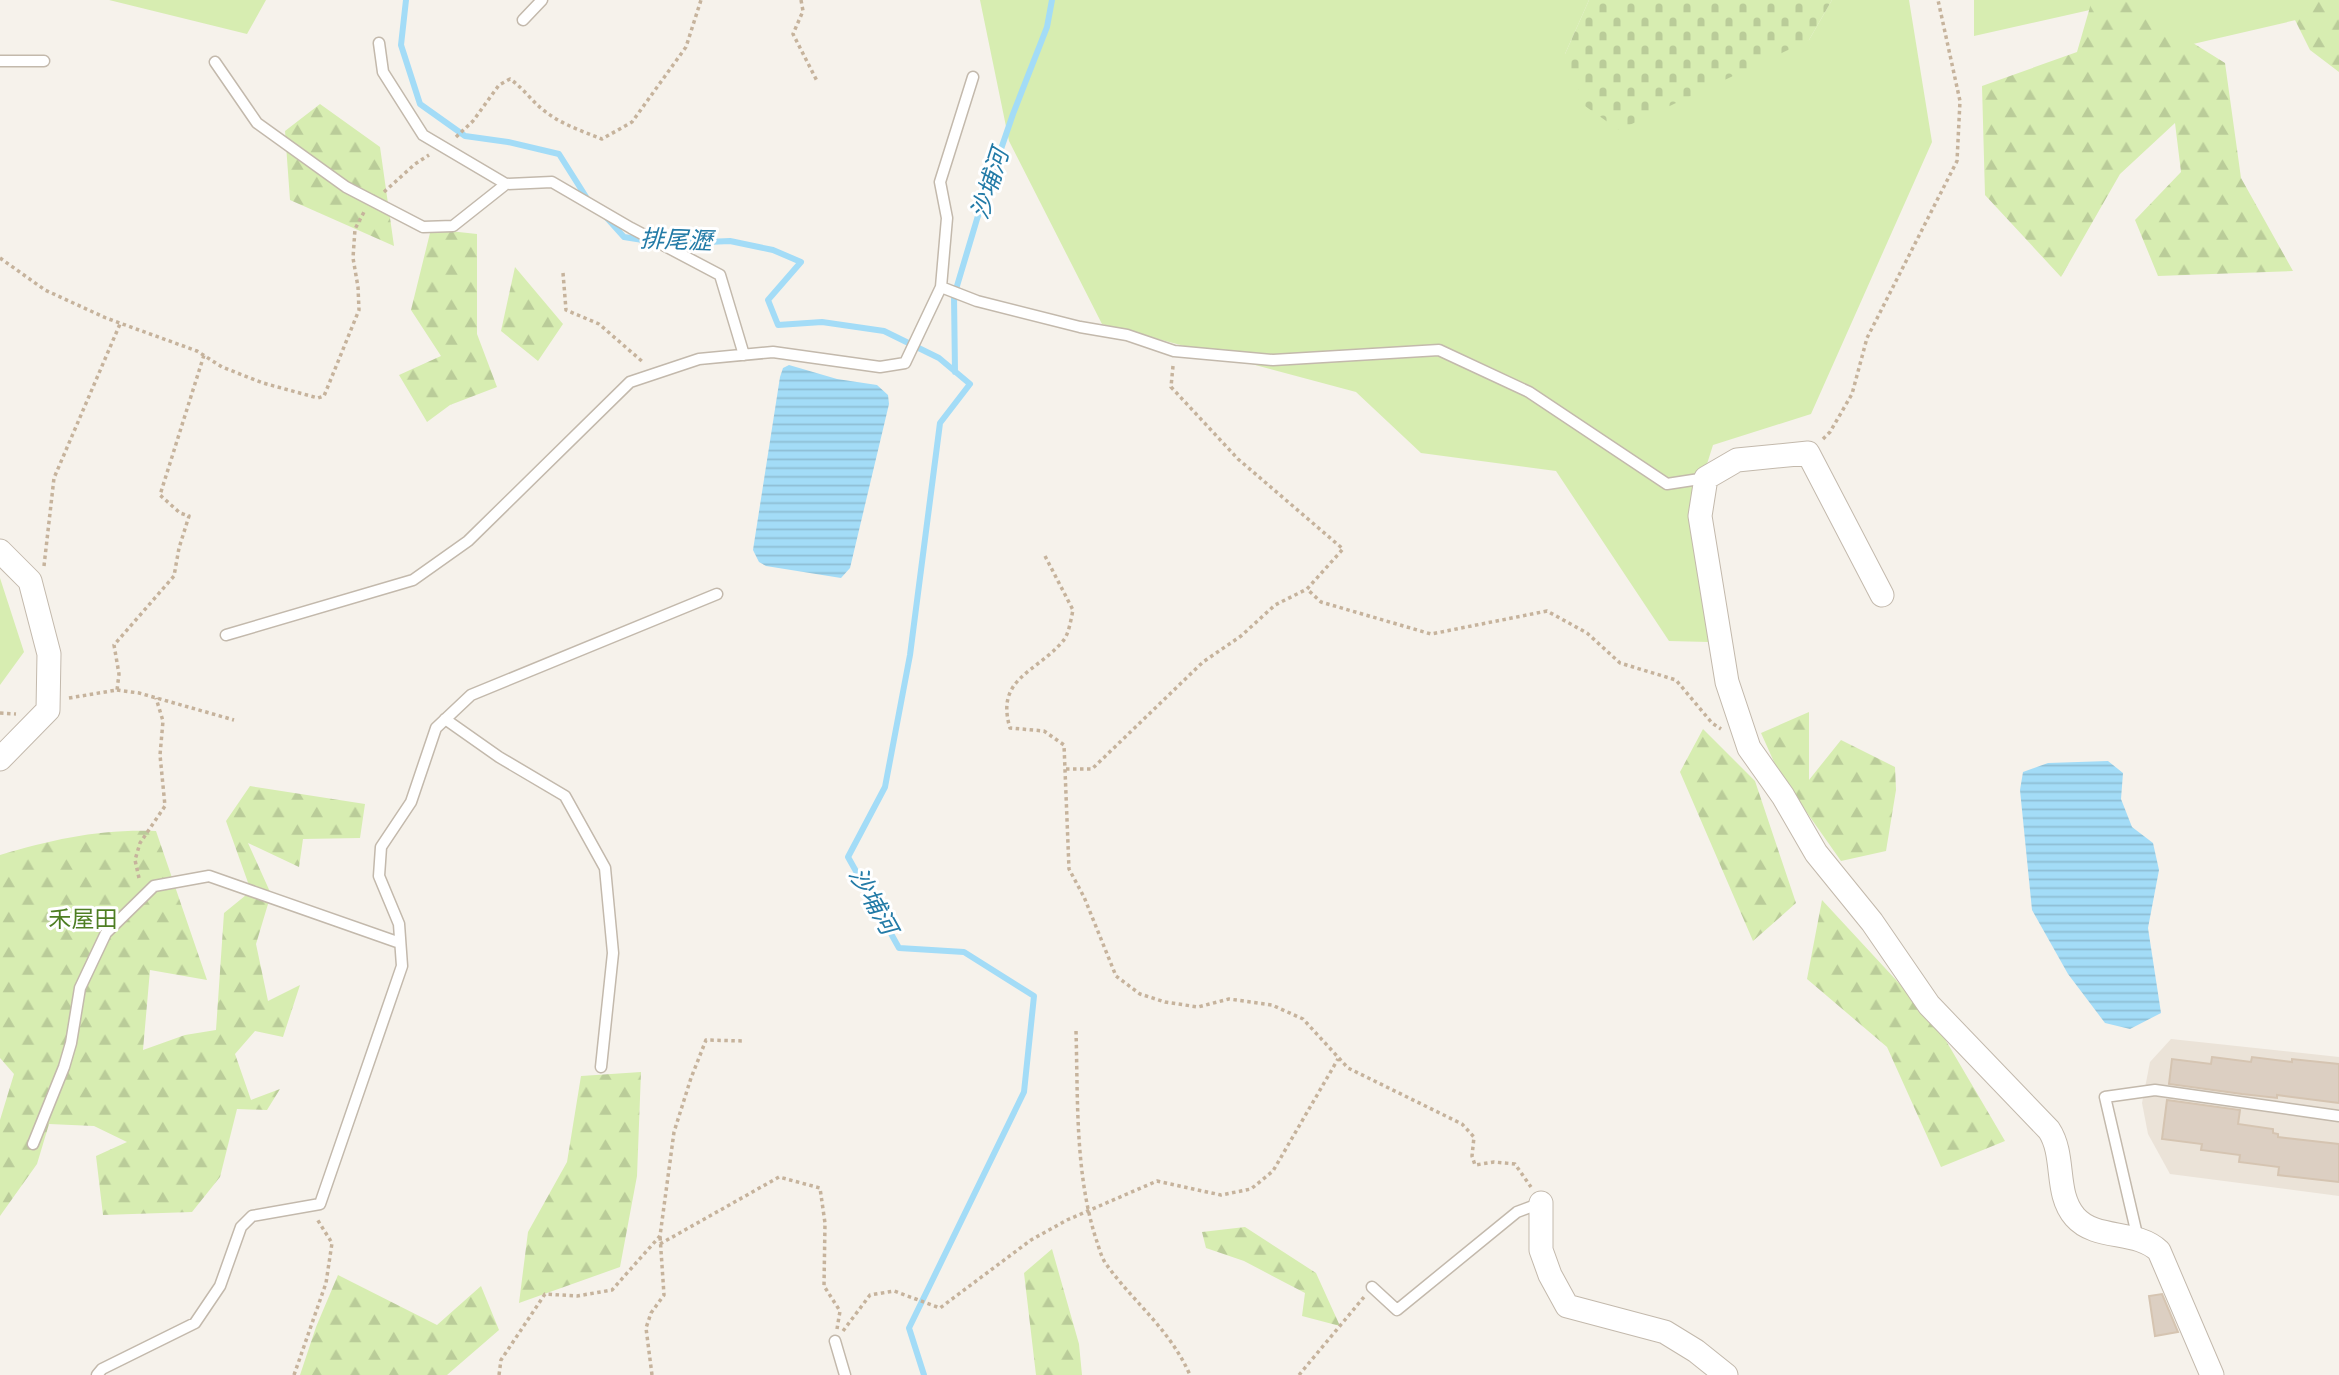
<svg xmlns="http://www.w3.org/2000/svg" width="2339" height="1375" viewBox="0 0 2339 1375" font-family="'Exo 2','Noto Sans TC',sans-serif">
	<defs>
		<pattern id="forest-firs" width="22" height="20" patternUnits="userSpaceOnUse" patternTransform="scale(1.75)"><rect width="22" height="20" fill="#d7edb1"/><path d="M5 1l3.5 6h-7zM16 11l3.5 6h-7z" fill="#bacc99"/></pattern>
		<pattern id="cemetery-stones" width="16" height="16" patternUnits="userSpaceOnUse" patternTransform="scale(1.75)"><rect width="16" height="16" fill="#d7edb1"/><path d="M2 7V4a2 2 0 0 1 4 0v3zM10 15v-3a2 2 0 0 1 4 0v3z" fill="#bacc99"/></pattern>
		<pattern id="water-rules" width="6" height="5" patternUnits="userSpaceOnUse" patternTransform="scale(1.75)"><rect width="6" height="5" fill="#a3dcf7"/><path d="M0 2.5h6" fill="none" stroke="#8ebed4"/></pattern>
	</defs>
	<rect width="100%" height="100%" fill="#f6f2eb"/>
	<path fill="#ebe3d8" d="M2171,1039L2339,1057V1196L2170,1174L2148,1134L2142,1103L2150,1062Z"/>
	<path fill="#d7edb1" d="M109,0H266L247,34Z
		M980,0H1589L1565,54L1809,40L1832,0H1909L1932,142L1811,414L1713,445L1689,521L1709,642L1669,641L1556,471L1421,453L1356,392L1102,324L1009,141Z
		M1974,0H2339V10L2193,44L2112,5L1974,36Z
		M0,578L24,652L0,685Z"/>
	<path fill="url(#forest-firs)" d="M2092,0H2124L2225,63L2241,178L2293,271L2158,276L2135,220L2181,172L2175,123L2120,174L2061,277L1985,195L1982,86L2077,52Z
		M2285,0H2339V72L2310,50Z
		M320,104L380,147L394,246L290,200L285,131Z
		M431,229L477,234V334L497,387L450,405L427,422L399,375L441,356L411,310Z
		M515,267L563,324L538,361L501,331Z
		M1809,712V780L1841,740L1895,767L1896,790L1886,851L1841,861L1779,773L1761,733Z
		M1703,729L1755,781L1796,903L1753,941L1680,772Z
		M250,786L365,804L360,838L303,839L299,867L248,843L271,894L256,944L268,1001L300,985L283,1037L255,1031L235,1054L251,1100L280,1089L267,1110L237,1109L220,1177L192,1212L103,1215L96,1156L127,1142L94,1126L49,1124L37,1164L0,1216V1120L14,1074L0,1058V855C54,839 99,829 156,831L207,980L150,970L143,1050L185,1035L216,1030L224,913L251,891L226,821Z
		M1822,900L1935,1022L2005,1141L1941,1167L1887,1047L1807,979Z
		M641,1072L637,1176L620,1267L519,1303L528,1232L567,1162L581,1076Z
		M1245,1227L1316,1273L1340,1326L1302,1316L1305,1293L1244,1261L1206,1248L1202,1232Z
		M1052,1249L1079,1344L1082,1375H1036L1024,1273Z
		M338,1275L437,1325L481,1286L499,1330L447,1375H300L316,1327Z"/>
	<path fill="url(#cemetery-stones)" d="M1589,0H1832L1809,40L1619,130L1585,106L1565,54Z"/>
	<path fill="url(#water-rules)" d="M789,365L837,379L877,385L888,395L889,404L850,568L841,578L766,566L759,562L753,550L780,377L783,368Z
		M2108,761L2123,773L2121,799L2132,827L2153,843L2159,870L2148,928L2161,1013L2130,1029L2105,1023L2068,974L2032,910L2020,790L2023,772L2048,763Z"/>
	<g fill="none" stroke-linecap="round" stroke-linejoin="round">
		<path stroke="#a3dcf7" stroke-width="6" d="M406,0L401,45L420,104L465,136L508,142L559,154L588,200
			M606,217L624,237L649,241
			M663,244L730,241L773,250L801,262L768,300L778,325L822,322L884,331L939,358L970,384L940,423L910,655L885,787L848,857L899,948L964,952L1034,996L1024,1092L909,1328L924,1375
			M955,372L954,296L977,219L1013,114L1047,27L1052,0"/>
	</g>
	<path fill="#dccfc2" stroke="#d5c4b1" stroke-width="2" d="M2212,1057L2251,1062L2252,1057L2292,1062V1059L2339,1064V1103L2277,1095V1098L2242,1094L2169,1084L2172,1059L2211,1064Z
		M2167,1100L2240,1110L2238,1124L2273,1129V1133L2278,1134V1137L2339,1144V1182L2278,1175L2279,1167L2239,1162L2240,1155L2201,1150L2202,1144L2162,1139Z
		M2162,1294L2178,1332L2155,1336L2149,1296Z"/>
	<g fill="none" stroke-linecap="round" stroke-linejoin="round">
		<defs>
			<path id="service" d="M523,20L542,0
				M379,43L383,72L423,135L506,184
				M0,61H44
				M215,62L257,123L346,187L423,227L453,226L506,184L552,182L631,228L720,275L744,355
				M941,287L977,301L1080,327L1127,335L1174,351L1273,360L1439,350L1529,392L1667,484L1706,478
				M226,635L413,580L468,541L630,382L699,359L773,352L880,367L905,363L941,287L947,218L940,182L973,77
				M445,719L499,757L565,796L605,868L613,953L601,1067
				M33,1144L64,1067L71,1043L80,988L106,933L154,886L209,876L400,943
				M2138,1239L2105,1097L2155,1090L2339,1116
				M1372,1287L1397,1310L1517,1212L1541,1203
				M835,1341L845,1375
				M97,1375L102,1369L195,1323L220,1286L241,1227L252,1216L320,1204L402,966L399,924L379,876L381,847L411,802L436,728L471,695L717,594"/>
			<path id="minor" d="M0,551L30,581L49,654L48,710L0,759
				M1882,595L1808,453L1737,460L1706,478L1700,516L1727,682L1749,748L1783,796L1816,853L1872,922L1929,1005L2049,1130C2066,1156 2054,1193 2075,1217C2096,1241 2136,1229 2159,1251L2212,1375
				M1541,1203V1250L1550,1275L1567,1306L1665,1332L1696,1351L1726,1375"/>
		</defs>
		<use href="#service" stroke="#c3b9ac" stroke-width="13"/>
		<use href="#minor" stroke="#c3b9ac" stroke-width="25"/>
		<path stroke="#c6b39c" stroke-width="3.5" stroke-dasharray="3.5 3.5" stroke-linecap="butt" d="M801,0L803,11L793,34L817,81
			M456,137L473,121L499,85L510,79C523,88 531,100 542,109C560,124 582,131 602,139L632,122L686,47L701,0
			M384,192L415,164L429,155
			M0,258L45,290L106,318L197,351L222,367L263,383L318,398L324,396L359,310L358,287L353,258L355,229L364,212
			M563,273L566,310L599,324L644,363
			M1173,366L1171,387L1238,459L1343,549L1307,589L1321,602L1431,634L1547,611L1587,633L1620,663L1676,680L1712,723L1721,729
			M1823,439L1830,432L1852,394L1867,338L1957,161L1960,101L1938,0
			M1045,556L1073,610C1071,619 1069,634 1063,641C1036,673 995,678 1010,728L1044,731L1064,745L1069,869L1084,897L1116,976L1140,994L1165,1002L1198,1007L1229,999L1272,1005L1303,1019L1348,1068L1462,1124L1474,1137L1472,1156L1475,1165L1494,1162L1515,1164L1531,1187
			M44,566L54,478L120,324
			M117,690L139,693L234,720
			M69,698L117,690L119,674L114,645L174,576L179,548L189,516L180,513L160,495L204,355
			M0,713L16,714
			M1066,769H1092L1203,662L1241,636L1275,605L1307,589
			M139,878L135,860L140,843L165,806L160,755L163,721L156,698
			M1076,1031C1078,1100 1075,1173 1096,1239C1099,1247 1101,1257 1106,1264C1134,1303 1169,1328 1190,1375
			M660,1244L779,1177L820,1188L825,1223L824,1286L840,1311L837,1329
			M843,1331L870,1295L894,1291L940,1308L1031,1240L1067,1220L1157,1181L1221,1195L1251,1189L1273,1171L1338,1059
			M294,1375L326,1283L332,1243L317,1219
			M499,1375L501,1360L545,1294L577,1296L612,1290L660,1236L674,1132L691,1078L706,1040L743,1041
			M652,1375L646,1328L651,1313L664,1295L660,1236
			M1299,1375L1364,1297"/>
		<use href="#service" stroke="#fff" stroke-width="10"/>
		<use href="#minor" stroke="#fff" stroke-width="23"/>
	</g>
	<g text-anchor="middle" stroke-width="6" stroke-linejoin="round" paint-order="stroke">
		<g font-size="23" fill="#4e7e23" stroke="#fff">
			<text x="83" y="927">禾屋田</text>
		</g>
		<g font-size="24" font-style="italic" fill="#237ba7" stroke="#fff">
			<text transform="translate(990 184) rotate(-72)" y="8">沙埔河</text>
			<text transform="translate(676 240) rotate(2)" y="8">排尾瀝</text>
			<text transform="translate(873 901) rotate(61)" y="8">沙埔河</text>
		</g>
	</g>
</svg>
